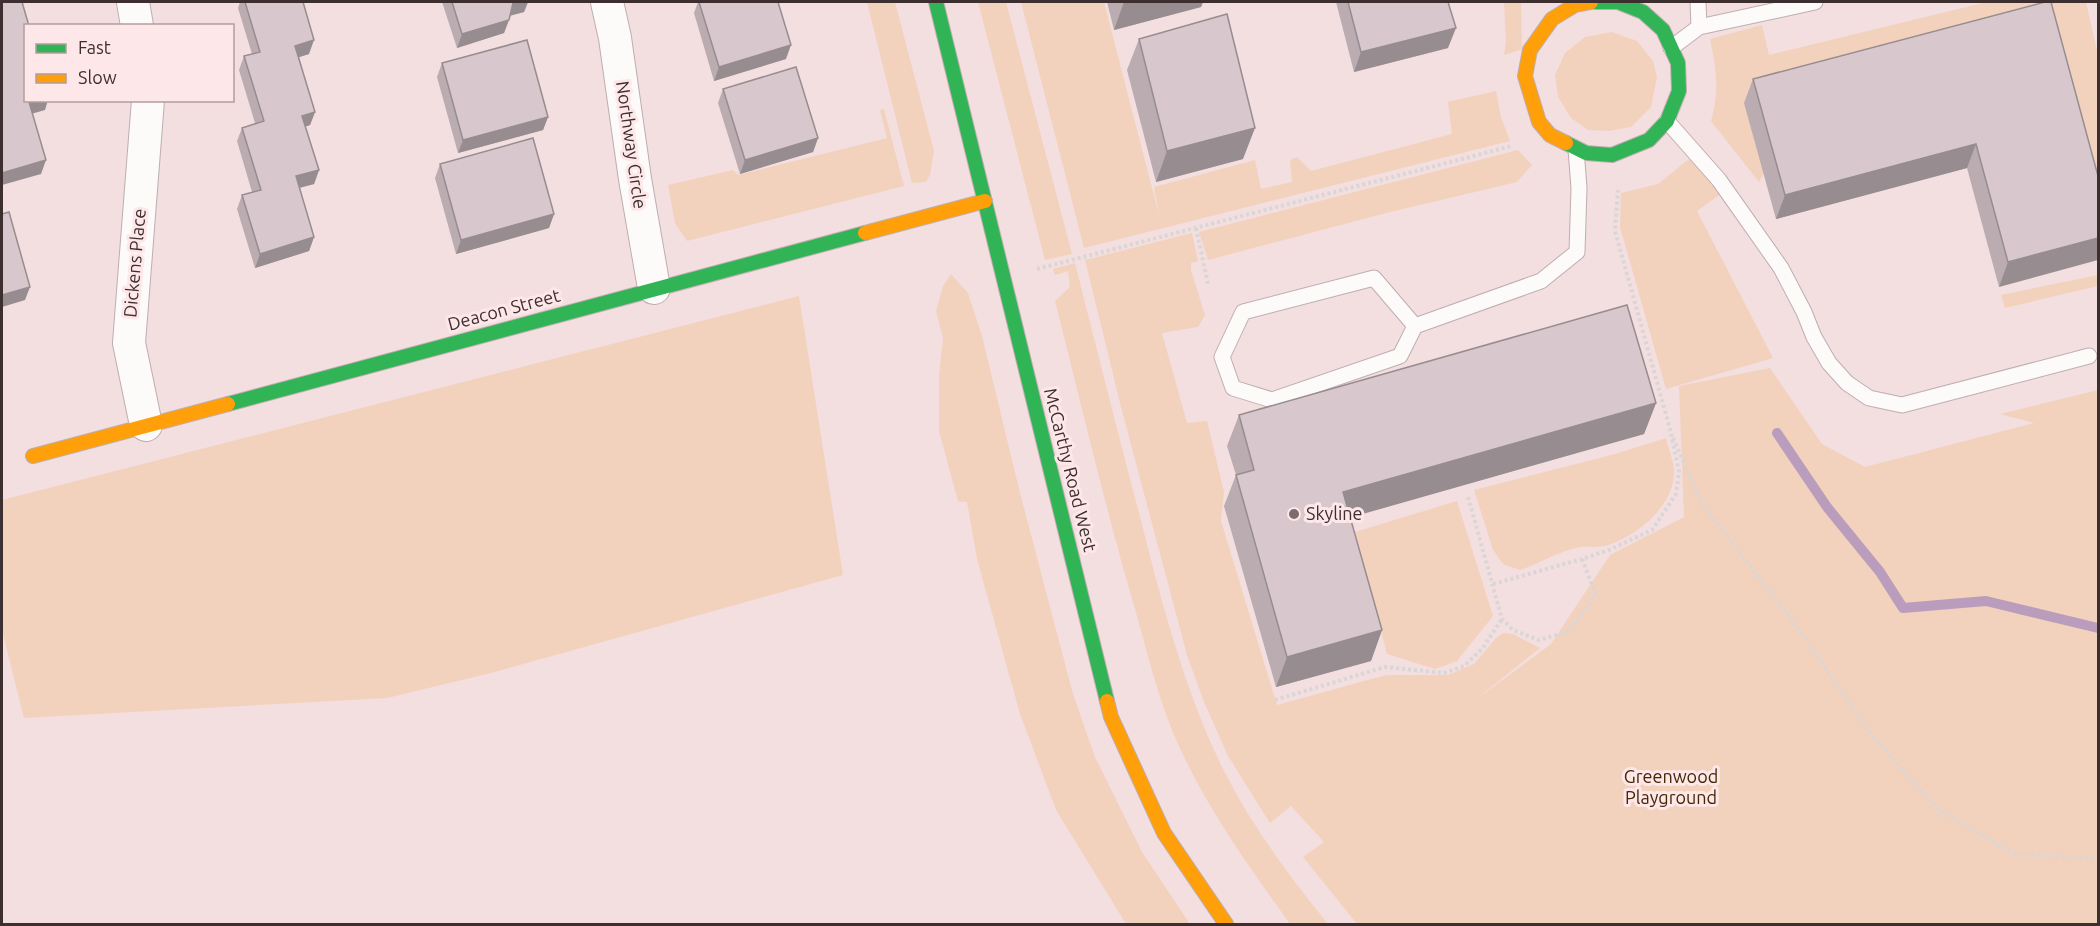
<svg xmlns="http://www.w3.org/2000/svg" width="2100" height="926" viewBox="0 0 2100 926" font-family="Ubuntu,sans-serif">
	<rect width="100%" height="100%" fill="#f3dee0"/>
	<path fill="#f3d2bd" d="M867,2H895L934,151L930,175L926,182L912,183Z
		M978,2H1006L1072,254L1045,260Z
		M1021,2H1104L1159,215L1154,187L1255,160L1261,189L1292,182L1290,160L1297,157L1311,171L1452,134L1448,102L1496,91L1501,117L1510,141L1084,248Z
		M1504,2H1521L1522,49L1504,55L1506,41Z
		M1987,2H2086L2098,55V206L2048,20L1766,170L1759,182L1711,121C1720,90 1716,70 1710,39L1762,25L1769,55Z
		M1612,32L1637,41L1653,61L1657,77L1651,107L1631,127L1609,131L1588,130L1571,118L1558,97L1555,75L1565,53L1585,37Z
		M884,109L904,186L687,241L675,223L668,185L733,170L738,175L887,138L880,110Z
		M1518,150L1532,165L1517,182L1386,213L1208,260L1199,232Z
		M1689,159L1717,184L1722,193L1697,211L1773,358L1666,389L1620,227L1621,193L1658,184Z
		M1192,233L1198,261L1191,263V270L1205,315L1198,327L1162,333L1187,423L1207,421L1224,492L1221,521L1277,705L1386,675H1448L1474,664L1497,637L1503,633L1513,634L1540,648L1474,701L1551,644L1610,555L1684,517L1679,386L1770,368L1822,444L1865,467L2034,423L2000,414L2098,390V924H1357L1303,857L1324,842L1291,806L1270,823L1228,756L1204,702L1187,655L1121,407L1085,260Z
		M1075,263C1096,346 1117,430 1139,513C1161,600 1184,690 1224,771C1252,826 1289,876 1328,924H1290C1247,864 1203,803 1174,735C1157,694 1147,651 1135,609C1105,507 1081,404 1055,301L1070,287L1068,271L1055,275L1053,269Z
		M951,274L968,293L982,336L1020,493L1073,694L1095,757L1142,852L1190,924H1126L1056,810L1020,714L977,559L967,502L958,501L939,431V376L943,338L936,311L943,286Z
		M2098,275V286L2005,308L2001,295Z
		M799,296L843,575L491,673L387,698L24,718L2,630V500Z
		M1666,438C1668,448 1673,459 1674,469C1676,504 1639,535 1608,545C1598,549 1586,545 1576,548C1557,552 1539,564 1520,570L1503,564L1493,550L1474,490L1615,454Z
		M1457,501L1493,616L1457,661L1435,669L1387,654L1355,532Z"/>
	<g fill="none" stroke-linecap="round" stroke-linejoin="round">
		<path stroke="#ba9dbc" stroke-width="10" d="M1777,433L1827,507L1880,572L1903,608L1986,601L2098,628"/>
		<defs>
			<path id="lane" d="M1698,2L1699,27
				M1671,48L1699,27L1815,2
				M1667,121L1719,180L1781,268L1804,312L1814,337L1829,363L1847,383L1869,398L1902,405L2089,356
				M1415,326L1400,356L1272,400L1233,388L1222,357L1243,312L1374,278L1415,326L1541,281L1577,252L1579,188L1576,149"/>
			<path id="street" d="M133,2L137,26
				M607,2L615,38L635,179L654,288
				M146,425L129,343L148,100"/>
			<path id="fast" d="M936,2L1107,701
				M1566,143L1586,153L1612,155L1649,140L1667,121L1679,91L1678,63L1663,30L1643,12L1618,2H1596
				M228,404L865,233"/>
			<path id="slow" d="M1566,143L1550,135L1539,122L1525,76L1530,50L1552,19L1575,5L1591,2
				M865,233L985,201
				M33,456L228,404
				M1107,701L1111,717L1164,833L1226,924"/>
		</defs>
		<use href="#lane" stroke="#bfaeb0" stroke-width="17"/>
		<use href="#street" stroke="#bfaeb0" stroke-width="34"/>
		<use href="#fast" stroke="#bfaeb0" stroke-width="16"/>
		<use href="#slow" stroke="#bfaeb0" stroke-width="16"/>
		<path stroke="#dbd6d6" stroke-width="4" stroke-dasharray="3 3" stroke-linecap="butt" d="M1196,228L1208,284
			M1037,269L1512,146
			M1673,438L1701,502L1791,619L1873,737L1938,810L2015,854L2098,859
			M1468,497L1502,619L1513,630L1539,640L1567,632L1596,595L1582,559L1609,550L1652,530L1676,494L1679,472L1670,429L1615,231L1618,190
			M1493,584L1582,559
			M1275,700L1385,667L1444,673L1464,666L1482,649L1502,619"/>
		<use href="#lane" stroke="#fdfafa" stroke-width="15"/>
		<use href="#street" stroke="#fdfafa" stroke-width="32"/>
		<use href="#fast" stroke="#30b455" stroke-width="14"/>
		<use href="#slow" stroke="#ff9f0a" stroke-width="14"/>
	</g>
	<path fill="#baacb0" d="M240,2H303L309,54L299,57L315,112L310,125L305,127L319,170L314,184L299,188L314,237L309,251L255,268L237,209L242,195L252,192L237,141L242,128L255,123L239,70L244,56L252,54L238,8Z
		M442,2H528L524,12L510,16L504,33L457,48Z
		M698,2H778L786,59L714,81L694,13Z
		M1107,2H1203L1201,7L1114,30Z
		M1336,2H1448V48L1354,72Z
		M1139,39L1243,159L1156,182L1127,70Z
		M442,63L548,117L543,130L458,153L437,77Z
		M1753,79L2098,176L1999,287L1967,168L1776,219L1744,103Z
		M723,89L818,138L813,152L740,174L718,103Z
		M440,164L554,214L549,228L456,254L435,178Z
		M1656,403L1644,434L1350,517L1382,630L1371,661L1276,687L1224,506L1236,475L1227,446L1239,415Z"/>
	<path fill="#978c90" d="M517,2H528L524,12L508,16L513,3Z
		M1124,2H1203L1201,7L1114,30Z
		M509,20L504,33L457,48L462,34Z
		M1456,28L1448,48L1354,72L1361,52Z
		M314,40L309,54L290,60L295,46Z
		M791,45L786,59L714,81L719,67Z
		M34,100H48L45,110L24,116L29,102Z
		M315,112L310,125L297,129L302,116Z
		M548,117L543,130L458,153L463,140Z
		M1255,128L1243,159L1156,182L1167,151Z
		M818,138L813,152L740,174L745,160Z
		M1976,144L1967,168L1776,219L1785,195Z
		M46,160L41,174L2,185V173Z
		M319,170L314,184L291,190L296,176Z
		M554,214L549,228L456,254L461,240Z
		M314,237L309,251L255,268L260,254Z
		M2098,238V260L1999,287L2008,262Z
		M30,287L25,300L2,307V295Z
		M1656,403L1644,434L1331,523L1343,492Z
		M1382,630L1371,661L1276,687L1287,657Z"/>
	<path fill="#d8c8cd" stroke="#978c90" stroke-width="1.5" d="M2,2H22L29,26H26V100H34L29,102L46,160L2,173Z
		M245,2H303L314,40L295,46L315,112L302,116L319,170L296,176L314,237L260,254L242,195L261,190L242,128L264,121L244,56L260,52Z
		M452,2H517L513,3L509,20L462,34Z
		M699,2H778L791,45L719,67Z
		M1348,2H1448L1456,28L1361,52Z
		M2045,2H2051L2098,176V238L2008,262L1976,144L1785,195L1753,79Z
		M1227,14L1255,128L1167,151L1139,39Z
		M527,40L548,117L463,140L442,63Z
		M796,67L818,138L745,160L723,89Z
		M533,138L554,214L461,240L440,164Z
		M9,212L30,287L2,295V214Z
		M1627,305L1656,403L1343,492L1382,630L1287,657L1236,475L1254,470L1239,415Z"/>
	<circle fill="#7d6c6e" stroke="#fee7e9" stroke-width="2" cx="1294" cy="514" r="6"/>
	<g text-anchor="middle" stroke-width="6" stroke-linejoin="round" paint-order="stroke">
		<g font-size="18" fill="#3d2f30" stroke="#fee7e9">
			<text transform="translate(631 145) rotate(82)" y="6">Northway Circle</text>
			<text transform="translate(135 263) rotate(-85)" y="6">Dickens Place</text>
			<text transform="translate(504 310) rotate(-15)" y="6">Deacon Street</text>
			<text transform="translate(1070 470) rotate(76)" y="6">McCarthy Road West</text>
		</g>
		<g font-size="18" fill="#3d2f30" stroke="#fee7e9" text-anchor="start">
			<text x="1306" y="520">Skyline</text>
		</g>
		<g font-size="18" fill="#432705" stroke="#fee7e9">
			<text x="1671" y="783">Greenwood<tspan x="1671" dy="21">Playground</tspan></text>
		</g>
	</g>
	<rect width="2100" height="926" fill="none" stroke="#3d2f30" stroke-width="6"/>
	<rect x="24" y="24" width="210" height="78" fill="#fee7e9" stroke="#b19d9f" stroke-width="1.5"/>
	<rect x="36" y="44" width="30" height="9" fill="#30b455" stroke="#b19d9f" stroke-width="1.5"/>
	<text x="78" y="54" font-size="18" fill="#3d2f30">Fast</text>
	<rect x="36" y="74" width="30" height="9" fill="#ff9f0a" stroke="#b19d9f" stroke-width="1.5"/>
	<text x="78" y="84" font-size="18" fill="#3d2f30">Slow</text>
</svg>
